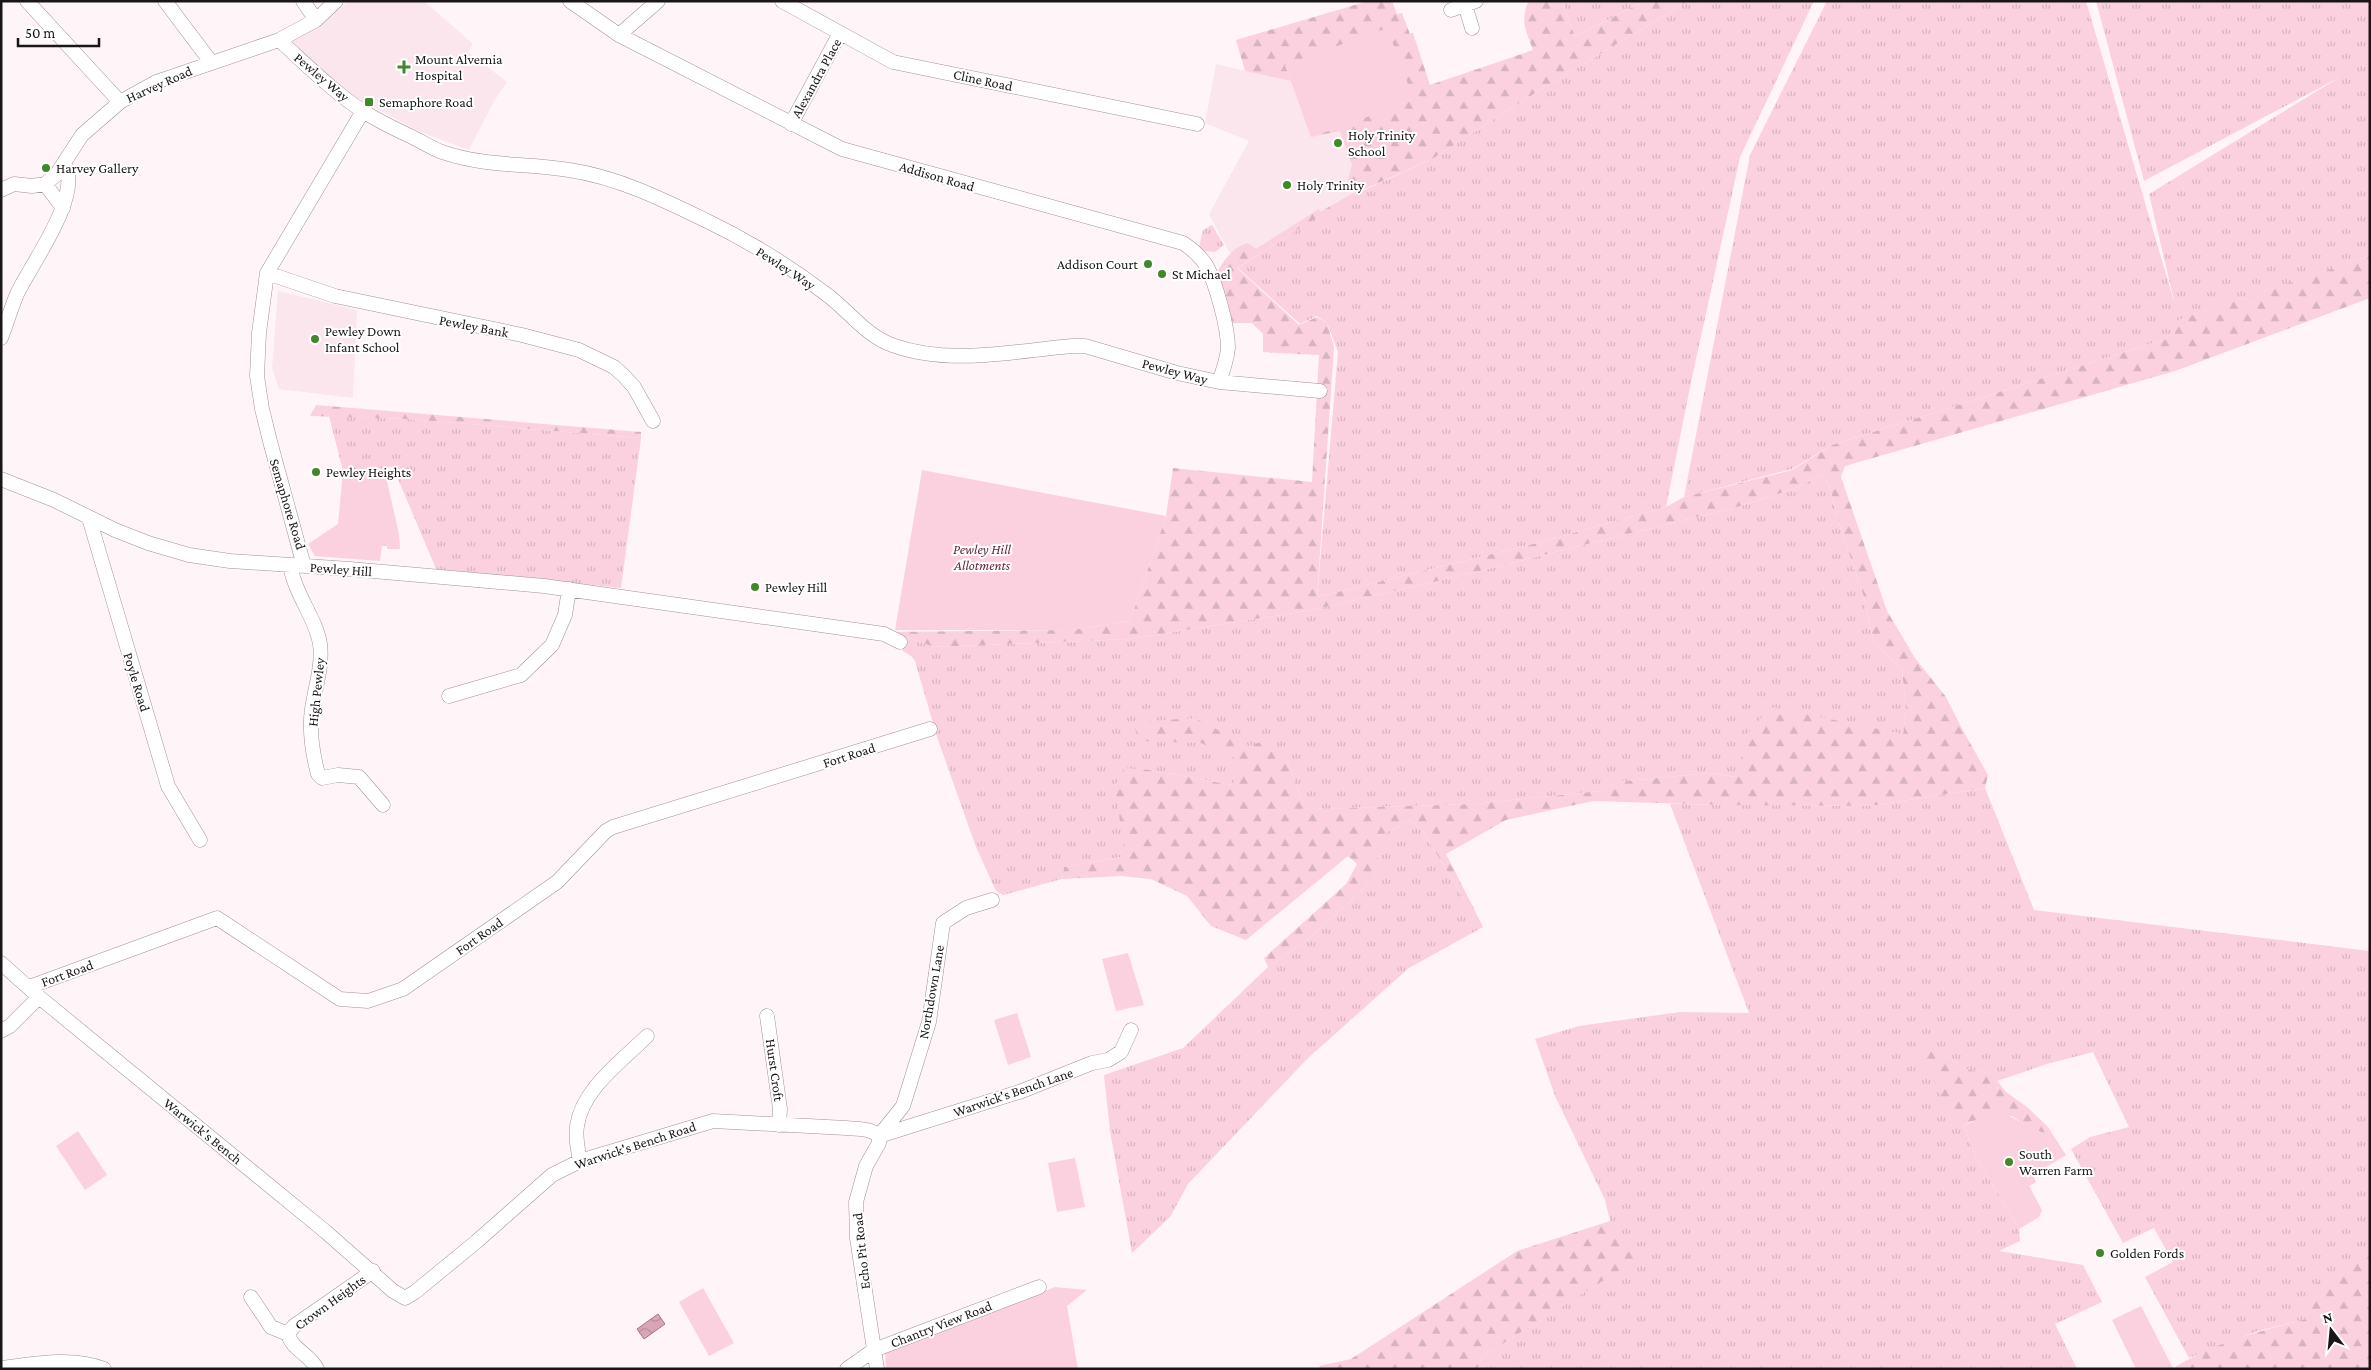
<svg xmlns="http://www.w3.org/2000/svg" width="2371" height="1370" viewBox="0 0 2371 1370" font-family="'Crimson Pro',serif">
	<defs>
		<pattern id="grass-tufts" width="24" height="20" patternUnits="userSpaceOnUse" patternTransform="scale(1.25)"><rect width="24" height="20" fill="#fbd1df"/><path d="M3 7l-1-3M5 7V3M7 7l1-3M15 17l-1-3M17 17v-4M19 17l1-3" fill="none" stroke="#d7b3bf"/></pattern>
		<pattern id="forest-firs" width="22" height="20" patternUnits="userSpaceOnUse" patternTransform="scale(1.25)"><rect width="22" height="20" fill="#fbd1df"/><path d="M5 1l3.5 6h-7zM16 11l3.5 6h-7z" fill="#d7b3bf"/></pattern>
		<pattern id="water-waves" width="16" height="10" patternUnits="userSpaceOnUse" patternTransform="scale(1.25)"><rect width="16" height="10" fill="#dba3b6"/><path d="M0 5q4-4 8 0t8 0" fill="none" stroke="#bb8c9c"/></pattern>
	</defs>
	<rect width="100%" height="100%" fill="#fff5f8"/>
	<path fill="#fae6ec" d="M348,1H424L473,44L468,52L507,82L494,101L469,150L418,131L345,91L289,39L324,21Z
		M1390,20L1364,189L1238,268L1209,214L1249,141L1205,123L1216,64L1290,81Z
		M278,291L357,310L353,398L279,389L272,368Z"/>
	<path fill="url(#grass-tufts)" d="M1562,1H1644L1575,37Z
		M1688,1H1814L1740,157L1690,387L1666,507L1545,541L1317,597L1338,352L1327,323L1317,316L1300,324L1238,268L1347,198L1432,159L1532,95Z
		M1827,1H2086L2175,305L2149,194L2340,77L2144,181L2096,1H2370V256L2179,320L2166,339L1832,445L1792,469L1684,497L1750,155Z
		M1212,225L1224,245L1215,252L1205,251L1199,247L1203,230Z
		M329,416L407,419L641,438L621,588L436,569L393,467L343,471Z
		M1822,475L1829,485L1841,530L1863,594L1874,643L1902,669L1906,711L1903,734L1853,725L1741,764L1737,777L1709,773L1617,782L1600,791L1473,804L1312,809L1302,800L1287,760L1247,767L1232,785L1150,770L1123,843L1121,857L1064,867L1062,879L1003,895L996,891L976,847L937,737L915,661L911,656L903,651L892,632L934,647L1130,639L1312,610L1455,577L1737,507L1791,490Z
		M1985,788L2034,910L2370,951V1246L2306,1319L2258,1331L2189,1358L2145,1277L2173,1262L2154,1228L2123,1243L2071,1149L2090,1137L2129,1127L2093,1052L2047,1064L1997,1081L1992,1074L1965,1069L1947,1056L1919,1050L1952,1115L1964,1126L1976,1157L2019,1229L2020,1241L1999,1251L2083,1265L2102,1302L2055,1324L2077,1369H1477L1483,1356L1635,1260L1610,1221L1605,1200L1555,1096L1535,1039L1579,1026L1680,1012L1749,1013L1670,804L1870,806Z
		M1410,820L1424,833L1464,899H1469L1483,927L1409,968L1308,1058L1188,1184L1170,1217L1132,1253L1110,1131L1104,1075L1183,1048L1268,967L1311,937L1378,875V837Z"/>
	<path fill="url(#forest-firs)" d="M1368,1H1392L1397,14L1402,13L1410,34L1413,33L1430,85L1533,50C1527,33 1519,19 1529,1H1562L1575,37L1644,1H1688L1532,95L1432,159L1356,193L1237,268L1299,325L1317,317L1327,323L1334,347L1317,597L1545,541L1666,507L1684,497L1792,470L1832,445L2166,339L2178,320L2370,256V298L2175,371L1845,466L1841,477L1887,611L1915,658L1946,697L1960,725L1988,775L1985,788L1870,806L1724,805L1593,801L1506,820L1446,854L1469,899H1464L1424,833L1410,820L1378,837V875L1311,937L1268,967L1264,958L1346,884L1357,864L1348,856L1246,940L1211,926L1187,896L1151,879L1121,876L1062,879L1064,867L1121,857L1123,843L1115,786L1124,768L1150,770L1232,785L1246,767L1233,757L1201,743L1138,741L1135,728L1150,721L1195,718L1249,746L1261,742L1287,760L1302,800L1313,809L1473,804L1600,791L1617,782L1709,773L1736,777L1748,733L1771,707L1903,734L1906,711L1902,669L1874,643L1863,594L1841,530L1829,485L1822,475L1791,490L1737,507L1455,577L1312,610L1130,639L934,647L892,632L1072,630L1130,621L1166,516L1173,468L1312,482L1319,355L1263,352V334L1252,323H1231L1216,274C1222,262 1234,246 1248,243L1256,249L1319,209L1320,212L1355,192L1348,180L1352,165L1340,131L1311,137L1413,100L1285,65L1291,81L1245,71L1236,40Z
		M316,405L641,432V438L407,419L310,416Z
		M1918,1050H1933L1947,1056L1965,1069L1992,1074L2006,1092L2027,1107L2048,1127L2044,1133L2029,1128L2012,1116L1972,1121L1964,1126L1952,1116Z
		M1610,1221L1636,1260L1483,1356L1477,1369H1321L1319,1366L1351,1359L1517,1251Z
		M2370,1246V1369H2172C2212,1343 2260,1331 2306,1319V1291Z"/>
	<path fill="#fbd1df" d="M1387,28L1414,100L1311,137L1285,65Z
		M384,468L399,534L400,549H387V546H382L380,561L315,556L308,544L338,524L343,471Z
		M922,470L1166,516L1130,621L1072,630H895Z
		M1128,953L1144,1005L1116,1011L1102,959Z
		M1017,1013L1031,1057L1008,1065L994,1020Z
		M1993,1109C2012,1115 2025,1127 2044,1133L2048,1127L2066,1155L2033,1175L2036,1182L2029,1186L2042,1210L2039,1217L2019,1229L1976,1157L1964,1126C1975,1120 1984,1118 1993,1109Z
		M78,1131L107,1175L85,1190L56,1146Z
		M1075,1158L1085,1207L1057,1212L1048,1163Z
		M1055,1287L1087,1290L1067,1306L1078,1369H886L885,1353Z
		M703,1288L734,1343L709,1356L679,1302Z
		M2141,1306L2173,1368L2172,1369H2136L2112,1320Z"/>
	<path fill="url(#water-waves)" stroke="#a17987" d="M658,1314L665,1324L644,1339L637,1329Z"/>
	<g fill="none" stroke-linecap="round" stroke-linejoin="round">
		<defs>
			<path id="minor" d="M27,1L120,102
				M165,1L211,62
				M303,1L316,20
				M570,1L619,35L842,149L1183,243C1192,249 1200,256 1206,265C1216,283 1228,327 1228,348C1227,360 1223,371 1219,382
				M782,1L893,62L1197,124
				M1465,5L1472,28
				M1451,10L1476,1
				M619,35L658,1
				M279,40C306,64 333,92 363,111C378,121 395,129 410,136C421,141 431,148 442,152C486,167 525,163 569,170C617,177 662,199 705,220C747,240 789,266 826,294C849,311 865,335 892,345C950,366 1013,351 1072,346H1085L1177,373L1219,382L1320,391
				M791,124L840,33
				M45,184L63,208
				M1,190L14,184L32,186L45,184L56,175L82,135L120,102L156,82L279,40L316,20L336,1
				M267,273L335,296L522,335L579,350L614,367L624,376L634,387L653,421
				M1,338C7,323 11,308 17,294C31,264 84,194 64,163
				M1,479L54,500L115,530L148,543L189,555L230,561L350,569L544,586L884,634L900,642
				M89,518L168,786L200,840
				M290,565C295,595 316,618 320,644C323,665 315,688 312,709C309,729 313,755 318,774L322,778L338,775L359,777L383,805
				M304,566L271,445L262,409L257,376L259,333L267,273L363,111
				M449,696L521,675L552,645L565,615L569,589
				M1,963L39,997L326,1232L393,1291L405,1298L415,1292L476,1242L552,1175L580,1161L713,1121L846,1128C857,1129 871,1128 879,1136
				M29,987L217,918L340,999L368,1001L403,989L557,882L606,831L613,827L930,729
				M767,1016L780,1109L779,1125
				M1,1031L10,1026L39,997
				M879,1136L903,1106L929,1022L943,923L966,908L992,900
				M879,1136L1022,1091L1092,1063L1108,1060L1121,1052L1131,1030
				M580,1161C578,1149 575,1138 577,1126C582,1089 622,1061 647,1036
				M251,1297L271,1327L288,1334
				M1,1368C33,1364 73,1356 104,1369
				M317,1369C310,1354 292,1350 288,1334L294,1326L373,1271
				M847,1369L874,1350L1039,1287
				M877,1369L857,1238L856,1202L866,1166L879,1143V1136"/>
		</defs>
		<use href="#minor" stroke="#9e9397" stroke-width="15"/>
		<use href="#minor" stroke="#fff" stroke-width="14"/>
	</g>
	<g fill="#41872c" stroke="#fff" stroke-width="2">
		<path d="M401.5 59.5h5v5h5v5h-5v5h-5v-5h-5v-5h5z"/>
		<rect x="364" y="97" width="10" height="10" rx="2.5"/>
		<circle cx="1338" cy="143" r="5"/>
		<circle cx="46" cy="168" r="5"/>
		<circle cx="1287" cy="185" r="5"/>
		<circle cx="1148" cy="264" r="5"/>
		<circle cx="1162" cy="274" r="5"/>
		<circle cx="315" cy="339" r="5"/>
		<circle cx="316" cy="472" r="5"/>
		<circle cx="755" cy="587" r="5"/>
		<circle cx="2009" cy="1162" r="5"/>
		<circle cx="2100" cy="1253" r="5"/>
	</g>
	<g text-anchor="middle" stroke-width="4" stroke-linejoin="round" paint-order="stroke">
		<g font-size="14" fill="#1a1618" stroke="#fff" text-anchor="start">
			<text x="415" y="64">Mount Alvernia<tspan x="415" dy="16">Hospital</tspan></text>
			<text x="379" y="107">Semaphore Road</text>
			<text x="1348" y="140">Holy Trinity<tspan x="1348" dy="16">School</tspan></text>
			<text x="56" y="173">Harvey Gallery</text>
			<text x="1297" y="190">Holy Trinity</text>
			<text x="1138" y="269" text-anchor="end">Addison Court</text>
			<text x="1172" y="279">St Michael</text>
			<text x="325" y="336">Pewley Down<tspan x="325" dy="16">Infant School</tspan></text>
			<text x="326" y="477">Pewley Heights</text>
			<text x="765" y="592">Pewley Hill</text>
			<text x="2019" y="1159">South<tspan x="2019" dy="16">Warren Farm</tspan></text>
			<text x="2110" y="1258">Golden Fords</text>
		</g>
		<g font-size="14" fill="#1a1618" stroke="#fff">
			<text transform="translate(322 77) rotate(40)" y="5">Pewley Way</text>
			<text transform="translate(816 78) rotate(-61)" y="5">Alexandra Place</text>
			<text transform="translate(983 80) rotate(12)" y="5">Cline Road</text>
			<text transform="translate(159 84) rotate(-24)" y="5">Harvey Road</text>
			<text transform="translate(937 176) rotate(16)" y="5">Addison Road</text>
			<text transform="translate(786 268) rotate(33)" y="5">Pewley Way</text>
			<text transform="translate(474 326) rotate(11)" y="5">Pewley Bank</text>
			<text transform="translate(1175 371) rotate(15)" y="5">Pewley Way</text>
			<text transform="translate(288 504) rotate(73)" y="5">Semaphore Road</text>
			<text transform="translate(341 569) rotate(4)" y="5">Pewley Hill</text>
			<text transform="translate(137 682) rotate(73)" y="5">Poyle Road</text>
			<text transform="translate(316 692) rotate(-84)" y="5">High Pewley</text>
			<text transform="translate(849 755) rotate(-18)" y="5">Fort Road</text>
			<text transform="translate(479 936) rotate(-35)" y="5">Fort Road</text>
			<text transform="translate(67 973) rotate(-20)" y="5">Fort Road</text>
			<text transform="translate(931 992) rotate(-80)" y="5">Northdown Lane</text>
			<text transform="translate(775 1070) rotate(82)" y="5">Hurst Croft</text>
			<text transform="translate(1013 1092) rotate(-19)" y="5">Warwick's Bench Lane</text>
			<text transform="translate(203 1131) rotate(39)" y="5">Warwick's Bench</text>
			<text transform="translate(635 1145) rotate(-18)" y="5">Warwick's Bench Road</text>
			<text transform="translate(861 1251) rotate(-96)" y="5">Echo Pit Road</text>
			<text transform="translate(330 1302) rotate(-36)" y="5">Crown Heights</text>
			<text transform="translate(941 1324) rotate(-21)" y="5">Chantry View Road</text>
		</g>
		<g font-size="14" font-style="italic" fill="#611f3c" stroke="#fff">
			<text x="982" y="554">Pewley Hill<tspan x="982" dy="16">Allotments</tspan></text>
		</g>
	</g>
	<rect width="2371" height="1370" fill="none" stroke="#1a1618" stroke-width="5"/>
	<g transform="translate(2331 1330) rotate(344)" stroke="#ffffff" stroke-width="4" paint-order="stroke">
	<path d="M0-4L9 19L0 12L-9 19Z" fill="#1a1618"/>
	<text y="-8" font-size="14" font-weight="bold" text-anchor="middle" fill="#1a1618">N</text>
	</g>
	<path d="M18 38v8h81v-8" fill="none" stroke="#1a1618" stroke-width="2.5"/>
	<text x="25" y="38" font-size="15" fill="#1a1618" stroke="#ffffff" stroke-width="4" paint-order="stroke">50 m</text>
</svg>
